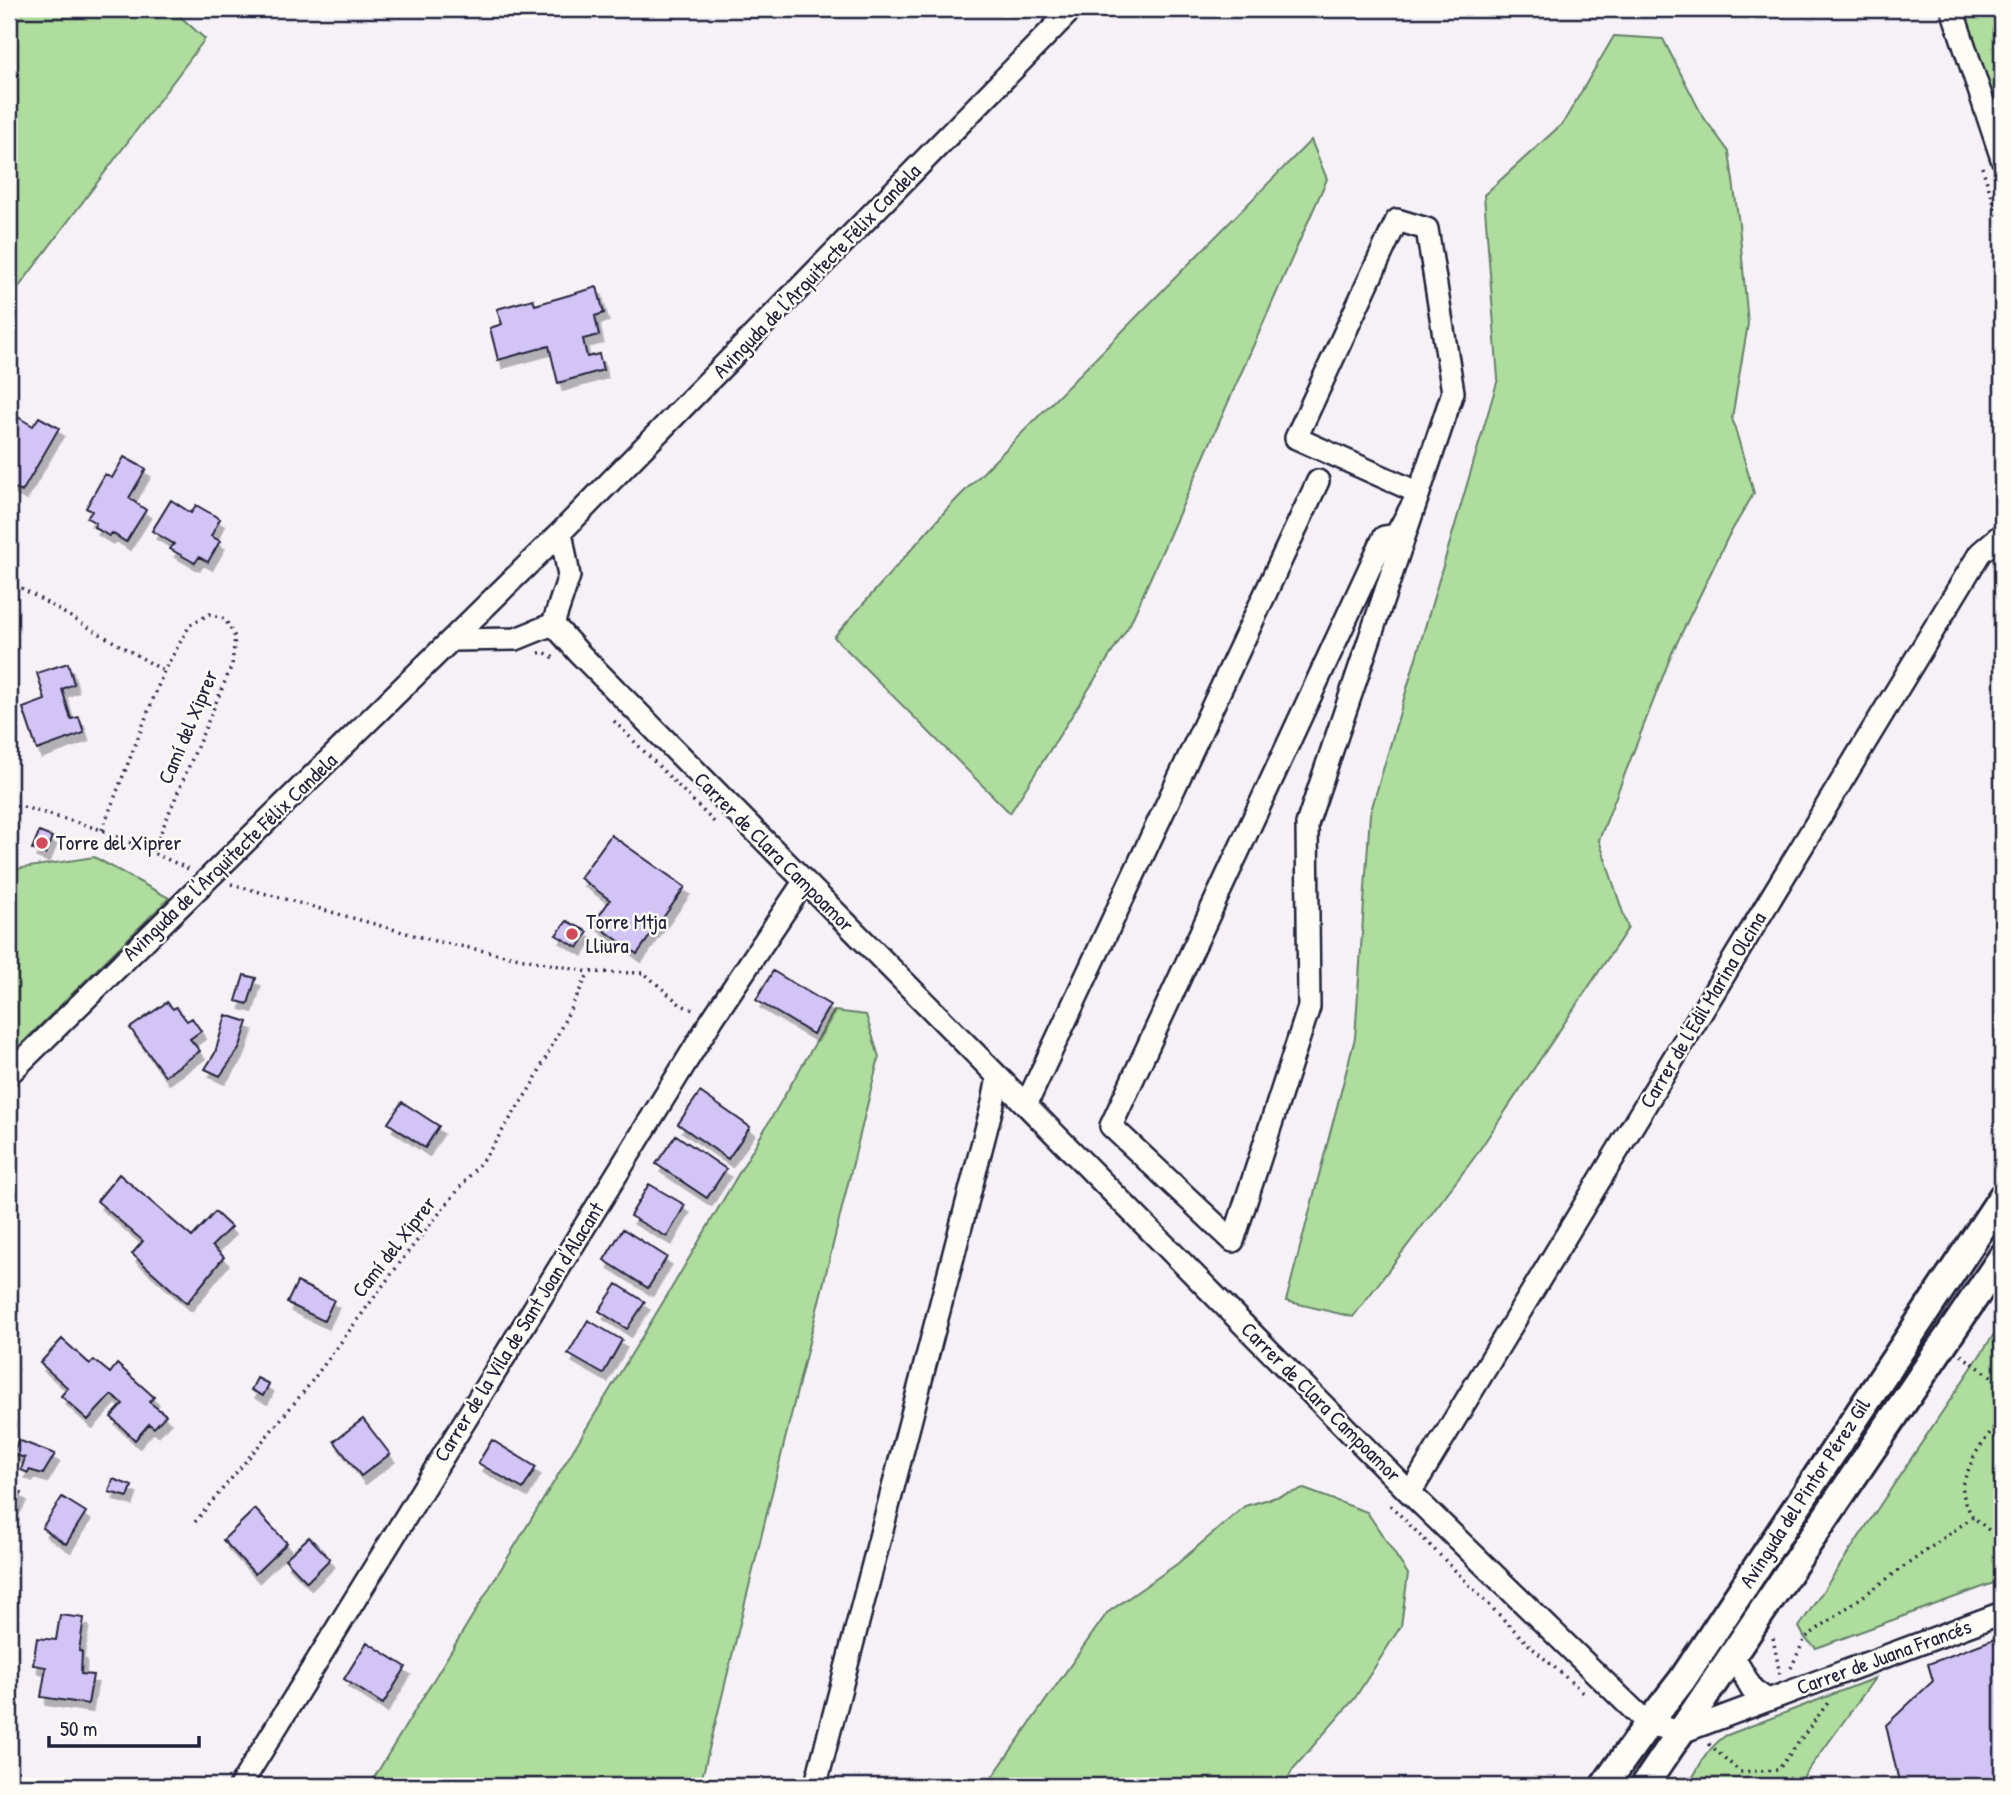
<svg xmlns="http://www.w3.org/2000/svg" width="2011" height="1795" viewBox="0 0 2011 1795" font-family="'Patrick Hand',sans-serif">
	<defs>
		<filter id="shadow"><feDropShadow dx="4.5" dy="8" stdDeviation="0" flood-color="#0004"/></filter>
	</defs>
	<rect width="100%" height="100%" fill="#f5f1f7"/>
	<filter id="ink" filterUnits="userSpaceOnUse"><feTurbulence type="fractalNoise" baseFrequency=".0143" numOctaves="2"/><feDisplacementMap in="SourceGraphic" scale="14" xChannelSelector="R" yChannelSelector="G"/><feConvolveMatrix kernelMatrix="1 2 1 2 8 2 1 2 1" color-interpolation-filters="sRGB"/></filter>
	<g filter="url(#ink)">
		<path fill="#aedd9d" stroke="#68806c" stroke-width="2" d="M9,9H172L205,39L9,300Z
			M1964,9H2002V124Z
			M1614,36L1663,39L1702,115L1729,152L1739,224L1748,324L1732,418L1754,493L1728,537L1672,653L1599,840L1628,928L1474,1158L1353,1317L1286,1301L1355,1038L1370,814L1498,379L1484,195L1563,123Z
			M1311,140L1327,179L1130,624L1010,813L834,637L947,509Z
			M94,857L169,898L9,1056V870Z
			M834,1011L866,1015L879,1057L700,1786H369L668,1294Z
			M2002,1322V1580L1816,1648L1805,1638L1799,1627Z
			M1304,1489L1367,1512L1408,1574L1401,1626L1355,1698L1293,1769L1284,1786H986L1107,1613L1177,1564L1245,1506Z
			M1875,1678L1797,1786H1688C1701,1764 1704,1752 1725,1736Z"/>
		<path fill="#d3c4f6" stroke="#22223b" stroke-width="2" filter="url(#shadow)" d="M597,287L604,313L595,316L599,335L583,339L587,357L599,354L603,370L558,383L549,346L498,360L490,328L502,324L497,309L533,299L535,305Z
			M9,412L33,426L39,417L59,428L22,492L9,485Z
			M124,457L146,469L129,498L146,510L126,542L112,533L109,536L94,527L96,523L87,518L92,511L86,508L105,474L112,478Z
			M171,500L191,513L196,505L220,519L211,536L220,541L208,562L199,557L195,563L170,549L174,544L152,531Z
			M68,663L74,684L62,689L71,719L79,717L84,733L37,750L23,708L45,700L37,673Z
			M39,832L52,837L45,854L32,849Z
			M611,835L685,887L637,954L594,923L610,900L580,878Z
			M567,921L588,932L578,948L556,935Z
			M773,971L830,1005L813,1034L756,1000Z
			M244,975L256,978L248,1004L236,1001Z
			M167,1002L173,1009L176,1007L187,1021L192,1018L201,1031L190,1039L200,1051L165,1076L130,1028Z
			M226,1015L248,1022L239,1049L220,1076L205,1069L215,1053Z
			M700,1092L750,1127L728,1159L678,1124Z
			M402,1102L439,1126L425,1148L388,1123Z
			M676,1135L726,1169L707,1198L656,1164Z
			M119,1174L192,1237L215,1212L231,1227L212,1246L224,1257L187,1303L132,1254L143,1241L97,1201Z
			M649,1184L685,1205L667,1237L630,1216Z
			M623,1229L667,1257L648,1288L604,1260Z
			M297,1282L334,1300L324,1321L287,1303Z
			M617,1284L645,1302L627,1329L599,1311Z
			M588,1320L622,1340L603,1374L568,1354Z
			M62,1339L90,1364L94,1360L110,1373L117,1364L154,1397L149,1402L166,1415L154,1428L149,1424L135,1440L111,1417L123,1404L111,1395L88,1420L61,1396L68,1388L40,1363Z
			M257,1378L269,1384L263,1396L251,1390Z
			M363,1419L390,1454L361,1476L334,1441Z
			M18,1440L55,1454L43,1474L29,1470L28,1473L21,1470L25,1458L13,1454Z
			M492,1440L536,1467L523,1489L478,1463Z
			M113,1479L132,1486L128,1497L109,1492Z
			M9,1486L22,1493L9,1515Z
			M62,1497L86,1512L66,1544L42,1528Z
			M255,1509L287,1543L255,1574L223,1540Z
			M309,1537L330,1559L307,1582L285,1559Z
			M60,1615L84,1618L79,1651L82,1652L81,1674L93,1675L88,1704L41,1697L46,1667L33,1665L37,1638L56,1640Z
			M2002,1636V1786H1900L1886,1725L1933,1681L1928,1664Z
			M367,1642L406,1667L383,1704L344,1679Z"/>
		<g fill="none" stroke-linecap="round" stroke-linejoin="round">
			<defs>
				<path id="minor" d="M1952,9L2002,159
					M1397,220L1427,229L1453,392L1307,824L1309,1007L1233,1241L1111,1126L1384,537L1396,535L1419,493L1296,438Z
					M553,624L579,653L1410,1493L1648,1724L1682,1732L2002,1613
					M452,640L516,639L553,624L569,576L561,532
					M9,1074L561,532L1072,9
					M1026,1105L1318,481
					M1410,1493L1980,553L2002,534
					M1733,1656L1752,1689L1767,1700
					M818,1776L993,1103L998,1077
					M240,1786L713,1018L804,882"/>
				<path id="major" d="M1604,1786L1648,1724L1682,1680L2002,1197
					M1644,1786L2002,1257"/>
			</defs>
			<use href="#minor" stroke="#22223b" stroke-width="26"/>
			<use href="#major" stroke="#22223b" stroke-width="32"/>
			<path stroke="#22223b" stroke-width="3.5" stroke-dasharray="2 5" stroke-linecap="butt" d="M1982,167L2002,228
				M9,581L164,671
				M539,653L544,652L554,658
				M614,721L717,825
				M9,806H20L102,830L191,870
				M102,830L164,671L190,625L210,614L225,619L235,637L232,665L152,853
				M231,884L435,941L589,972L644,973L681,1005L693,1010
				M9,1103L19,1093
				M1961,1355L2002,1384
				M2002,1416L1975,1454L1962,1485L1965,1503L1973,1517L1990,1531L2002,1529
				M1390,1505L1530,1646L1585,1694
				M195,1522L306,1389L408,1252L488,1153L532,1085L589,972
				M1773,1638L1780,1675
				M1791,1668L1805,1638L1973,1517
				M1709,1744L1740,1772L1778,1770L1830,1700"/>
			<use href="#minor" stroke="#fdfcf7" stroke-width="21"/>
			<use href="#major" stroke="#fdfcf7" stroke-width="26"/>
		</g>
	</g>
	<g fill="#d1495b" stroke="#fdfcf7" stroke-width="2.5">
		<circle cx="42" cy="843" r="7"/>
		<circle cx="572" cy="934" r="7"/>
	</g>
	<g text-anchor="middle" stroke-width="5" stroke-linejoin="round" paint-order="stroke">
		<g font-size="21" fill="#22223b" stroke="#fdfcf7">
			<text transform="translate(817 271) rotate(-46)" y="7">Avinguda de l'Arquitecte Félix Candela</text>
			<text transform="translate(188 727) rotate(-67)" y="7">Camí del Xiprer</text>
			<text transform="translate(774 852) rotate(45)" y="7">Carrer de Clara Campoamor</text>
			<text transform="translate(230 857) rotate(-44)" y="7">Avinguda de l'Arquitecte Félix Candela</text>
			<text transform="translate(1703 1010) rotate(-59)" y="7">Carrer de l'Edil Marina Olcina</text>
			<text transform="translate(394 1247) rotate(-52)" y="7">Camí del Xiprer</text>
			<text transform="translate(519 1332) rotate(-58)" y="7">Carrer de la Vila de Sant Joan d'Alacant</text>
			<text transform="translate(1321 1402) rotate(45)" y="7">Carrer de Clara Campoamor</text>
			<text transform="translate(1805 1493) rotate(-57)" y="7">Avinguda del Pintor Pérez Gil</text>
			<text transform="translate(1884 1657) rotate(-20)" y="7">Carrer de Juana Francés</text>
		</g>
		<g font-size="21" fill="#22223b" stroke="#fdfcf7" text-anchor="start">
			<text x="56" y="850">Torre del Xiprer</text>
			<text x="586" y="929">Torre Mtja<tspan x="586" dy="24">Lliura</tspan></text>
		</g>
	</g>
	<rect width="2011" height="1795" fill="none" stroke="#fdfcf7" stroke-width="35"/>
	<rect x="18" y="18" width="1976" height="1760" fill="none" stroke="#22223b" stroke-width="2.5" filter="url(#ink)"/>
	<path d="M49 1736v10h150v-10" fill="none" stroke="#22223b" stroke-width="3.5"/>
	<text x="60" y="1736" font-size="21" fill="#22223b" stroke="#fdfcf7" stroke-width="5" paint-order="stroke">50 m</text>
</svg>
